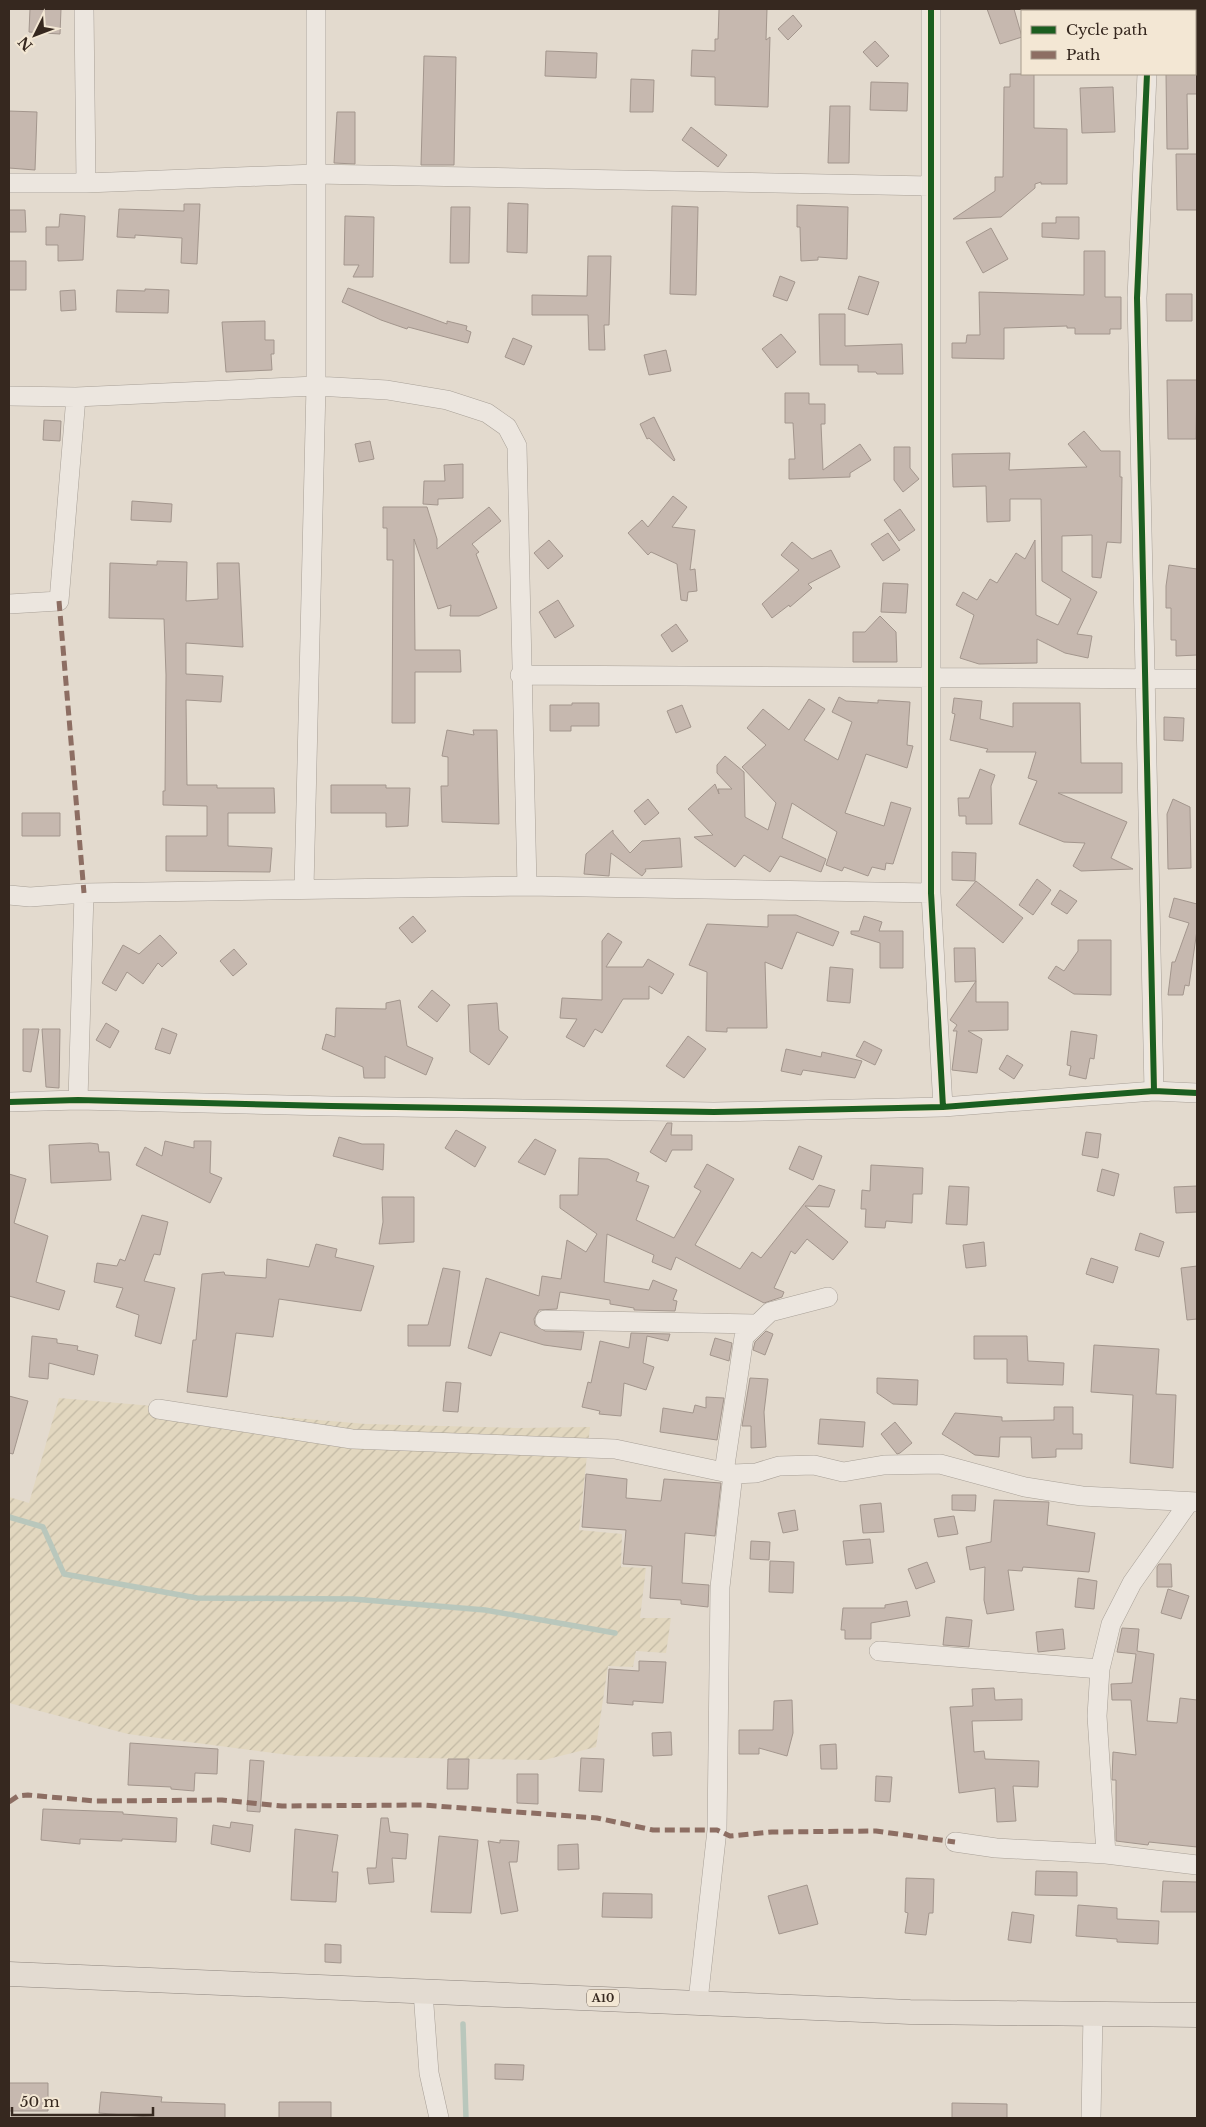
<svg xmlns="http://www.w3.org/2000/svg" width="1206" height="2127" viewBox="0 0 1206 2127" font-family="'Libre Baskerville',serif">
	<defs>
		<pattern id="farmland-furrows" width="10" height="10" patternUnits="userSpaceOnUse" patternTransform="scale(1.25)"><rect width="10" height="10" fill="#e2d7bf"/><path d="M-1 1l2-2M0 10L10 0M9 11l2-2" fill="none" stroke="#c2b9a4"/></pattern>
	</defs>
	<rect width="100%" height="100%" fill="#e3dace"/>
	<path fill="url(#farmland-furrows)" d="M59,1398L366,1424L519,1428L590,1427L579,1530L622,1534L621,1567L646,1568L640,1618H671L666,1653L636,1651L633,1667L608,1666L596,1747L544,1760L297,1756L128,1734L9,1703V1497L29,1503Z"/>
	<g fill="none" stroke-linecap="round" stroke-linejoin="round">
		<path stroke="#b9c7bc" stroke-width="5.5" d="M9,1517L43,1527L64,1574L197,1598L353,1599L485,1610L615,1633
			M463,2024L466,2118"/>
	</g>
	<path fill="#c6b8af" stroke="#a3968d" d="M30,9H61L60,34L29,32Z
		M719,9H767L766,40L770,37L768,107L715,105V77L691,76L692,50L715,51V39H718Z
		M987,9H1014L1022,37L1000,44Z
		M793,15L802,26L788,40L778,29Z
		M875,41L889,56L877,67L863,52Z
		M546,51L597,53L596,78L545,76Z
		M424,56L456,57L454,165H421Z
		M1010,74H1034V128L1067,129V184H1041V182L1035,184V188L1001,217L953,219L995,191V177H1003L1004,87H1010Z
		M1166,74H1196L1197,77V94H1187L1188,149H1167Z
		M631,79L654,80L653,112H630Z
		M871,82L908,83L907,111L870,110Z
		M1113,87L1115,132L1082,133L1080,88Z
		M830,106H850L849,163H828Z
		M9,111L37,112L35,170L9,168Z
		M337,112H355V164L334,163Z
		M691,127L727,155L718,167L682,140Z
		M1176,154H1197V210H1177Z
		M508,203L528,204L527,253L507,252Z
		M184,204H200L197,264L181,263L182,238L135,235V238L117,237L119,209L184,211Z
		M797,205L848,207L847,259L818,257V260L801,261L800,227H797Z
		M672,206L698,207L696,295L670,294Z
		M451,207H470L469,263H450Z
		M9,210H25L26,232H9Z
		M60,214L85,216L83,260L58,261V245H46V227H59Z
		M345,216L374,217L373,277H353L359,265H344Z
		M1056,217H1079V239L1042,237V223H1056Z
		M991,228L1008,259L983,273L966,242Z
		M1084,251H1105V297H1121V329H1110V334H1075V328H1067V326L1004,328V359L952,358V343H966L967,335H980L979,292L1084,295Z
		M588,256H611L609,325H604L605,350H589L588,315H532V295L587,296Z
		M9,261H26V290H9Z
		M780,276L795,282L787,301L773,296Z
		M859,276L879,282L868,315L848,309Z
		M348,288L447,324V321L467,326L466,330L471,332L468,343L408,327L407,329L381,320L342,302Z
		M145,289L169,290L168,313L116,312L117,290L145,291Z
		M75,290L76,310L61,311L60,291Z
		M1166,294H1192V321H1166Z
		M819,314H845V346L902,344L903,374H877L876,372H858V365H820Z
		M265,321V340H274V354H271L272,370L226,372L222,322Z
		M781,334L796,352L777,368L762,349Z
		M513,338L532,346L524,365L505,357Z
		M666,350L671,371L649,375L644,355Z
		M1167,380H1197L1196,439H1168Z
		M785,393H809V404H825V424H821L823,470L860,444L871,460L850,473V477L789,479V459H795L793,423H785Z
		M654,417L675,460L674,461L649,438L647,439L640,424Z
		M44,420L61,421L60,441L43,440Z
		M1084,431L1101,451H1120V477H1122L1121,543L1107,542L1101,578L1092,577V535L1062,536V571L1097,592L1077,634L1092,636L1088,658L1065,653L1037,639V663L979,664L960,658L974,615L956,605L963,592L977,600L990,579L997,583L1016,553L1025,559L1035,540L1036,615L1058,625L1071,599L1042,581L1041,499H1010V521L987,522L986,486L953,487L952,454L1010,453L1009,470L1087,467L1068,444Z
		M370,441L374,459L359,462L355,444Z
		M894,447H910V468L919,479L903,492L894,480Z
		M463,464V498L438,499V505L423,504L424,481H445L444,465Z
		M673,496L687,507L672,527L695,530L690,570L695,569L697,591L688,592L687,601L681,600L677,564L651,552L648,555L628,533L642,520L648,527Z
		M132,501L172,504L171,522L131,520Z
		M383,507H427L437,539V549L489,507L501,521L472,544L479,552L476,554L497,608L479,616H450L451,605L438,609L414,539L415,650H460L461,672H415V723H392L393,560H387V528H383Z
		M900,509L915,530L899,541L884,520Z
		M888,533L900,550L883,561L871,544Z
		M549,540L563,556L548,569L534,553Z
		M792,542L812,559L831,550L840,567L808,584L812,588L790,607L789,605L772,618L762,604L799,570L781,555Z
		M157,561L187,562L186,601L218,599L217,563H239L243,647L186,643V674L223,676L221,702L186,700L187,785H217V788H274L275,813H228V846L272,848L270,872L166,871V836H207V806L163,805V791H165L166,675L164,619L109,618L110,563L157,565Z
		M1169,565L1197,569V655L1176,656V640H1171V608H1166V586Z
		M883,583L908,584L906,613L881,612Z
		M558,600L574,626L555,638L539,612Z
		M880,616L896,632L897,662H853V632H865Z
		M676,624L688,641L672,652L661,635Z
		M839,697L846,701L878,703V700L910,702L907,745L913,746L907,768L866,754L845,813L884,826L891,802L911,808L893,864L886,863L885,870L872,867L868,876L844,867L842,871L826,865L837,832L792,803L782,838L826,859L821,872L780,856L770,872L744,855L735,867L694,837L713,835L688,809L715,784L719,794L718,789H732L717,773V765L725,756L744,772L745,817L768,830L776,803L742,767L766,745L747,728L763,709L789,730L809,699L825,709L804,740L838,760L852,722L832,712Z
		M954,698L982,701L980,719L1013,727V703H1080L1081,763H1122V793H1058L1127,822L1111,858L1133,869L1081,871L1073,866L1085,843L1064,842L1019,824L1037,781L1028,778L1036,752H986L988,749L950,740L955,714L952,713Z
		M572,703H599V726H571V731H550V705H572Z
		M682,705L691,727L676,733L667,711Z
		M1164,717L1184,718L1183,741L1164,740Z
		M447,730L474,735L473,730H497L499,824L442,822L441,786H448V757L442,756Z
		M980,769L995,775L991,786L992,824H966V816H959L958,798H969Z
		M331,785H386V788H410L408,826L386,827V813H331Z
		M648,799L659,813L645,825L634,811Z
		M1173,799L1190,807L1191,868L1168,869L1167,814Z
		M22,813H60V836H22Z
		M613,830V833L630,853L642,841L680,838L682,867L645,869L646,871L642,876L611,853L609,876L584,874L586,854Z
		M952,852L976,853L975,881L952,880Z
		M1037,879L1051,890L1033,915L1019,905Z
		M976,881L1023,918L1003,943L956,905Z
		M1060,890L1077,901L1067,914L1051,904Z
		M1174,898L1197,904V930L1189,986L1185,985L1183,995H1168L1172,962H1175L1189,923L1169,917Z
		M768,915H796L839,932L833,946L797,932L782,969L765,962L767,1028H727V1032L706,1031L707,972L689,965L707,924L768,927Z
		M413,916L426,931L412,943L399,928Z
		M864,916L882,922L879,931H903V968H880V943L851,934V931H859Z
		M608,933L622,942L606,967H643L648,959L674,974L662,994L649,986V999H623L602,1033L595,1029L584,1047L566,1037L577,1019L560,1018L562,998L602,1000V941Z
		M160,935L177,953L162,967L158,963L143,984L127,972L116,991L102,983L123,945L139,954Z
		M1078,940H1111V995L1074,994L1048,978L1056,966L1064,971L1078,951Z
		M954,948H975L976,981L955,982Z
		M234,949L247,964L233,976L220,961Z
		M830,967L853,969L850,1003L827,1001Z
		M976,981V1002H1008V1030L968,1031L982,1039L977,1073L952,1070L957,1031H953L957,1025L950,1020Z
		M432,990L450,1005L437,1022L418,1007Z
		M400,1000L407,1046L433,1058L426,1075L385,1056V1078H364L363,1067L322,1049L326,1034L335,1037L336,1008L386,1009V1003Z
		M497,1003L499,1030L508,1037L489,1065L470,1052L468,1005Z
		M106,1023L119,1031L110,1048L96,1040Z
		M162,1028L177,1034L170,1054L155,1049Z
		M23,1029H39L31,1072L23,1071Z
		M42,1029H60L59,1088L46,1087Z
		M1071,1031L1097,1035L1094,1059L1090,1058L1086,1079L1069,1075L1071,1066L1067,1065Z
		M688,1036L706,1049L684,1078L666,1066Z
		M864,1041L882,1050L875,1065L856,1056Z
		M786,1049L821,1057L822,1052L862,1061L855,1078L803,1070L801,1075L781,1071Z
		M1007,1055L1023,1065L1014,1079L999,1069Z
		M667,1123H672L671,1135H692V1150H672L666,1162L650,1152Z
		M456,1130L486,1147L475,1167L445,1148Z
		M1086,1132L1101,1134L1098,1158L1082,1155Z
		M339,1137L362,1144H384L383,1170L333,1156Z
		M535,1139L556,1150L545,1175L518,1162Z
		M165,1141L194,1148V1141H211L210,1173L222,1178L210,1203L136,1165L145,1147L162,1156Z
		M90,1143L98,1144L99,1152H109L111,1180L51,1183L49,1145Z
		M799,1146L822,1156L813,1180L789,1169Z
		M579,1158L608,1159L639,1173L636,1181L649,1186L636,1220L674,1238L701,1191L694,1187L707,1164L734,1179L695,1245L740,1269L752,1252L761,1258L819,1185L835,1190L829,1207L805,1206L848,1242L833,1260L807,1239L795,1254L791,1251L774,1288L784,1292L782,1297L764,1303L676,1257L671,1270L652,1262L654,1255L607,1234L604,1282L649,1290L653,1280L677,1290L673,1300L677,1301L675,1311L634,1310V1308L610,1304V1300L560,1292L557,1309L539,1310L534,1319L535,1325L545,1331L584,1332L581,1350L544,1345L500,1332L491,1356L468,1348L486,1278L539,1296L542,1276L561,1279L567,1240L586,1252L597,1234L560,1208V1195H578Z
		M871,1165L923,1168L922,1194H913L912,1223L886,1221L885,1228L865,1227L866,1209H861L862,1190L870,1191Z
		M1102,1169L1119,1174L1114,1196L1097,1191Z
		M9,1174L26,1179L14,1223L48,1236L36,1282L65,1291L59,1310L9,1296Z
		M949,1186L969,1187L967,1225L946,1224Z
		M1197,1186V1212L1176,1213L1174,1187Z
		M382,1197H414V1242L379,1244L383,1222Z
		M142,1215L168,1222L160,1255L154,1254L144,1281L175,1288L161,1344L135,1336L139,1315L116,1307L123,1288L94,1282L97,1263L117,1266L120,1259L125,1261Z
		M1140,1233L1164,1242L1159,1257L1135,1250Z
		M984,1242L986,1266L966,1268L963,1245Z
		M316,1244L337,1249L335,1257L374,1266L361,1311L279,1299L273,1337L236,1333L227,1397L187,1392L193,1340H196L202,1274L224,1272L225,1275L266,1278L267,1259L309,1267Z
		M1091,1258L1118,1267L1113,1283L1086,1274Z
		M1197,1266V1319L1187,1320L1181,1268Z
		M443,1268L460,1271L450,1346H408V1325H428Z
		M766,1331L773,1334L765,1355L753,1350L755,1342Z
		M631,1333L670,1334L668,1341L647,1336L643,1363L654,1367L646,1390L624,1383L621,1416L599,1414L600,1411L582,1407L588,1382L591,1383L600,1341L629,1348Z
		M32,1336L57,1339V1343L78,1346L77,1350L98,1355L94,1375L49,1363L48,1379L29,1377Z
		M974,1336H1027L1028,1361L1064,1363L1063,1385L1007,1383V1359H974Z
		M715,1338L732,1343L729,1361L710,1355Z
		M1094,1345L1159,1349L1156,1394L1176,1395L1173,1468L1130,1463L1133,1395L1091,1392Z
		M750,1378L768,1379L764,1412L766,1447L751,1448V1426H742Z
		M877,1378L918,1380L917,1405L893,1404L877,1393Z
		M446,1382L461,1383L458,1412L443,1411Z
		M9,1396L28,1401L13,1454L9,1453Z
		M706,1397L724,1398L717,1440L660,1432L663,1408L693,1413L695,1405L706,1408Z
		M1054,1407H1073V1434H1082V1449H1056V1457L1032,1458L1031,1437H1000L999,1457L975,1455L942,1434L955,1413L1002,1417V1421L1054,1420Z
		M820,1419L865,1422L863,1447L818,1444Z
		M895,1422L912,1443L900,1453L897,1454L881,1434Z
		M586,1474L627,1479L626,1498L661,1501L664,1479L721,1483L715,1536L685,1533L682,1583L709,1585L708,1607L681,1604V1600L650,1598L652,1566L623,1564L626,1530L582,1527Z
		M952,1495H976L975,1511L952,1510Z
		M994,1500L1049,1502L1047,1525L1095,1533L1089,1572L1023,1567L1022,1571L1008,1570L1014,1610L987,1614L984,1600L985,1567L970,1570L966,1547L991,1542Z
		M881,1503L884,1532L863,1533L860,1505Z
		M795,1510L798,1530L783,1533L778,1513Z
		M954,1516L958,1534L938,1537L934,1519Z
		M870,1539L873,1563L846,1565L843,1541Z
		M751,1541L770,1542L769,1560L750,1559Z
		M770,1561L794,1562L793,1593L769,1592Z
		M927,1562L935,1582L916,1589L908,1569Z
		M1159,1564H1171L1172,1587H1157V1567Z
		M1078,1578L1097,1581L1094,1609L1075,1607Z
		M1168,1589L1189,1596L1181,1619L1161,1613Z
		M907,1601L910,1616L871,1623V1639H845V1630H841L843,1608H885V1605Z
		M946,1617L972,1620L969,1647L943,1645Z
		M1122,1628L1139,1629L1137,1651L1154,1654L1147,1721L1177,1723L1180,1698L1197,1700V1847L1149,1842L1148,1845L1116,1841V1780H1112L1113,1752L1136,1755L1131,1700H1112L1111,1684L1132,1683L1136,1654L1117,1652Z
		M1063,1629L1065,1649L1038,1652L1036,1632Z
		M639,1661L666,1662L663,1703L633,1701V1705L607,1703L609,1669L639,1671Z
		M994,1688L995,1700L1022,1699V1720L972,1721L974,1752L984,1751L985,1759L1039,1761L1038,1787L1013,1786L1016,1821L997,1822L995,1788L959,1793L950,1707L973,1706L972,1689Z
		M792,1700L793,1733L787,1756L759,1748V1754H739V1730H773L774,1701Z
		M671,1732L672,1755L653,1756L652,1733Z
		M130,1743L218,1749L217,1774L195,1773L194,1791L171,1789V1787L128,1785Z
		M836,1744L837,1769H821L820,1745Z
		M581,1758L604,1759L602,1792L579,1791Z
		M448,1759H469L468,1789H447Z
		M250,1760L264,1761L260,1812L247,1811Z
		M517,1774H538V1804L517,1803Z
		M876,1776L892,1777L890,1802L875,1801Z
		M43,1809L123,1812V1814L177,1818L176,1842L122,1839V1841L80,1839V1844L41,1840Z
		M381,1818H388L390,1832L408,1834L406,1859L392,1858L394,1882L369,1884L367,1868H376Z
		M231,1822L253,1825L250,1852L211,1844L213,1825L230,1828Z
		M295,1829L338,1835L332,1872H338L336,1902L291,1900Z
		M439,1836L478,1840L471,1913L431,1912Z
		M500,1840L519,1841L517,1862H509L518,1911L501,1914L488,1841L500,1843Z
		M578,1844L579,1869L558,1870V1845Z
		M1036,1871L1077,1872V1896L1035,1895Z
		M906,1878L934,1879L933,1913H929L926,1935L905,1933L908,1913L905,1912Z
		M1163,1881L1197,1882V1912H1161Z
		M807,1885L818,1924L779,1934L768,1896Z
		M603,1893L652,1894V1918L602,1917Z
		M1078,1905L1117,1908V1919L1159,1921L1158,1944L1117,1942V1939L1076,1936Z
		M1012,1912L1034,1915L1031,1943L1008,1940Z
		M325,1944L341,1945V1963L325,1962Z
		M495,2064L524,2065L523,2080L495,2079Z
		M9,2083H48V2111H9Z
		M101,2092L162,2097L161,2102L225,2104V2118H162L99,2113Z
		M279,2102H331V2118H279Z
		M952,2103L1007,2104V2118H952Z"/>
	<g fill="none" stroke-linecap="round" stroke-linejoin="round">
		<defs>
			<path id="minor" d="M84,9L86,183
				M931,9V893L943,1107
				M1150,11V9
				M1147,74L1137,298L1154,1091
				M9,183H86L315,174L931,186
				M9,396L76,397L316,386L387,390L447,400L487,413L507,427L517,446L527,886
				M9,604L59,601L76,397
				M520,675L1197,679
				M304,888L316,386V9
				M9,895L30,897L84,893L527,886L931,893
				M78,1100L84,893
				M9,1102L78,1100L331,1106L714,1112L943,1107L1154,1091L1197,1093
				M545,1320L755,1324
				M158,1409L352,1439L615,1449L733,1474
				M724,1472L744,1337L770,1312L828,1297
				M879,1651L1100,1669
				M955,1842L996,1848L1106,1854L1197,1865
				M1106,1854L1097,1716L1100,1669L1111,1624L1132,1583L1189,1502
				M423,1992L429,2073L439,2118
				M698,2001L717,1830L720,1587L733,1474L756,1473L779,1466L814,1465L843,1472L884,1465L940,1464L1025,1487L1082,1496L1197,1502
				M1091,2118L1093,2014"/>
			<path id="major" d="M9,1974L910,2012L1197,2015"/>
		</defs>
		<use href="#minor" stroke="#a8a097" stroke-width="20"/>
		<use href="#major" stroke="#8e857e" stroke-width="25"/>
		<use href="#minor" stroke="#ece6df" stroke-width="19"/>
		<use href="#major" stroke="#e3dbd1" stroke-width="24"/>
		<path stroke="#8d6e63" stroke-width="5" stroke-dasharray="10 5" stroke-linecap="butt" d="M59,601L84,893
			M9,1802L18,1796L28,1795L95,1801L222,1800L282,1806L423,1805L597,1818L653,1830H717L730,1836L772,1832L876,1831L955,1842"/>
		<defs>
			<path id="cycleway" d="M931,9V893L943,1107
				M1147,74L1137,298L1154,1091
				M9,1102L78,1100L331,1106L714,1112L943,1107L1154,1091L1197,1093"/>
		</defs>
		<use href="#cycleway" stroke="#f3e7d4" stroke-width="9"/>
		<use href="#cycleway" stroke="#1b5e20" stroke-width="6"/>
	</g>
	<g text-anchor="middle" stroke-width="4" stroke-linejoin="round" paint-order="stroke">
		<rect fill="#f3e7d4" stroke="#6f6155" stroke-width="1" x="587" y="1989.5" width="32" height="17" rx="4"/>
		<g font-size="11" font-weight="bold" fill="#36281f">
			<text x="603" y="2002">A10</text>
		</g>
	</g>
	<rect width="1206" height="2127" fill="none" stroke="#36281f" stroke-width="20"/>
	<rect x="1021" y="10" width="175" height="65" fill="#f3e7d4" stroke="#a79b8c"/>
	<rect x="1031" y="26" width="25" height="8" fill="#1b5e20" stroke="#a79b8c"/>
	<text x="1066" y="35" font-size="15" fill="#36281f">Cycle path</text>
	<rect x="1031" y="51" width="25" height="8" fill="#8d6e63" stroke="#a79b8c"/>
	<text x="1066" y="60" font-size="15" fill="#36281f">Path</text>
	<g transform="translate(35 35) rotate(228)" stroke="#f3e7d4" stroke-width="4" paint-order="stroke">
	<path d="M0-4L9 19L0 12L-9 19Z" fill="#36281f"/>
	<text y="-8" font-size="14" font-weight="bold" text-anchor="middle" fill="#36281f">N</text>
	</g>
	<path d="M12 2107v8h141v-8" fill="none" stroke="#36281f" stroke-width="2.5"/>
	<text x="20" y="2107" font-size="15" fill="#36281f" stroke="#f3e7d4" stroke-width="4" paint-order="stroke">50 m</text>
</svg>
